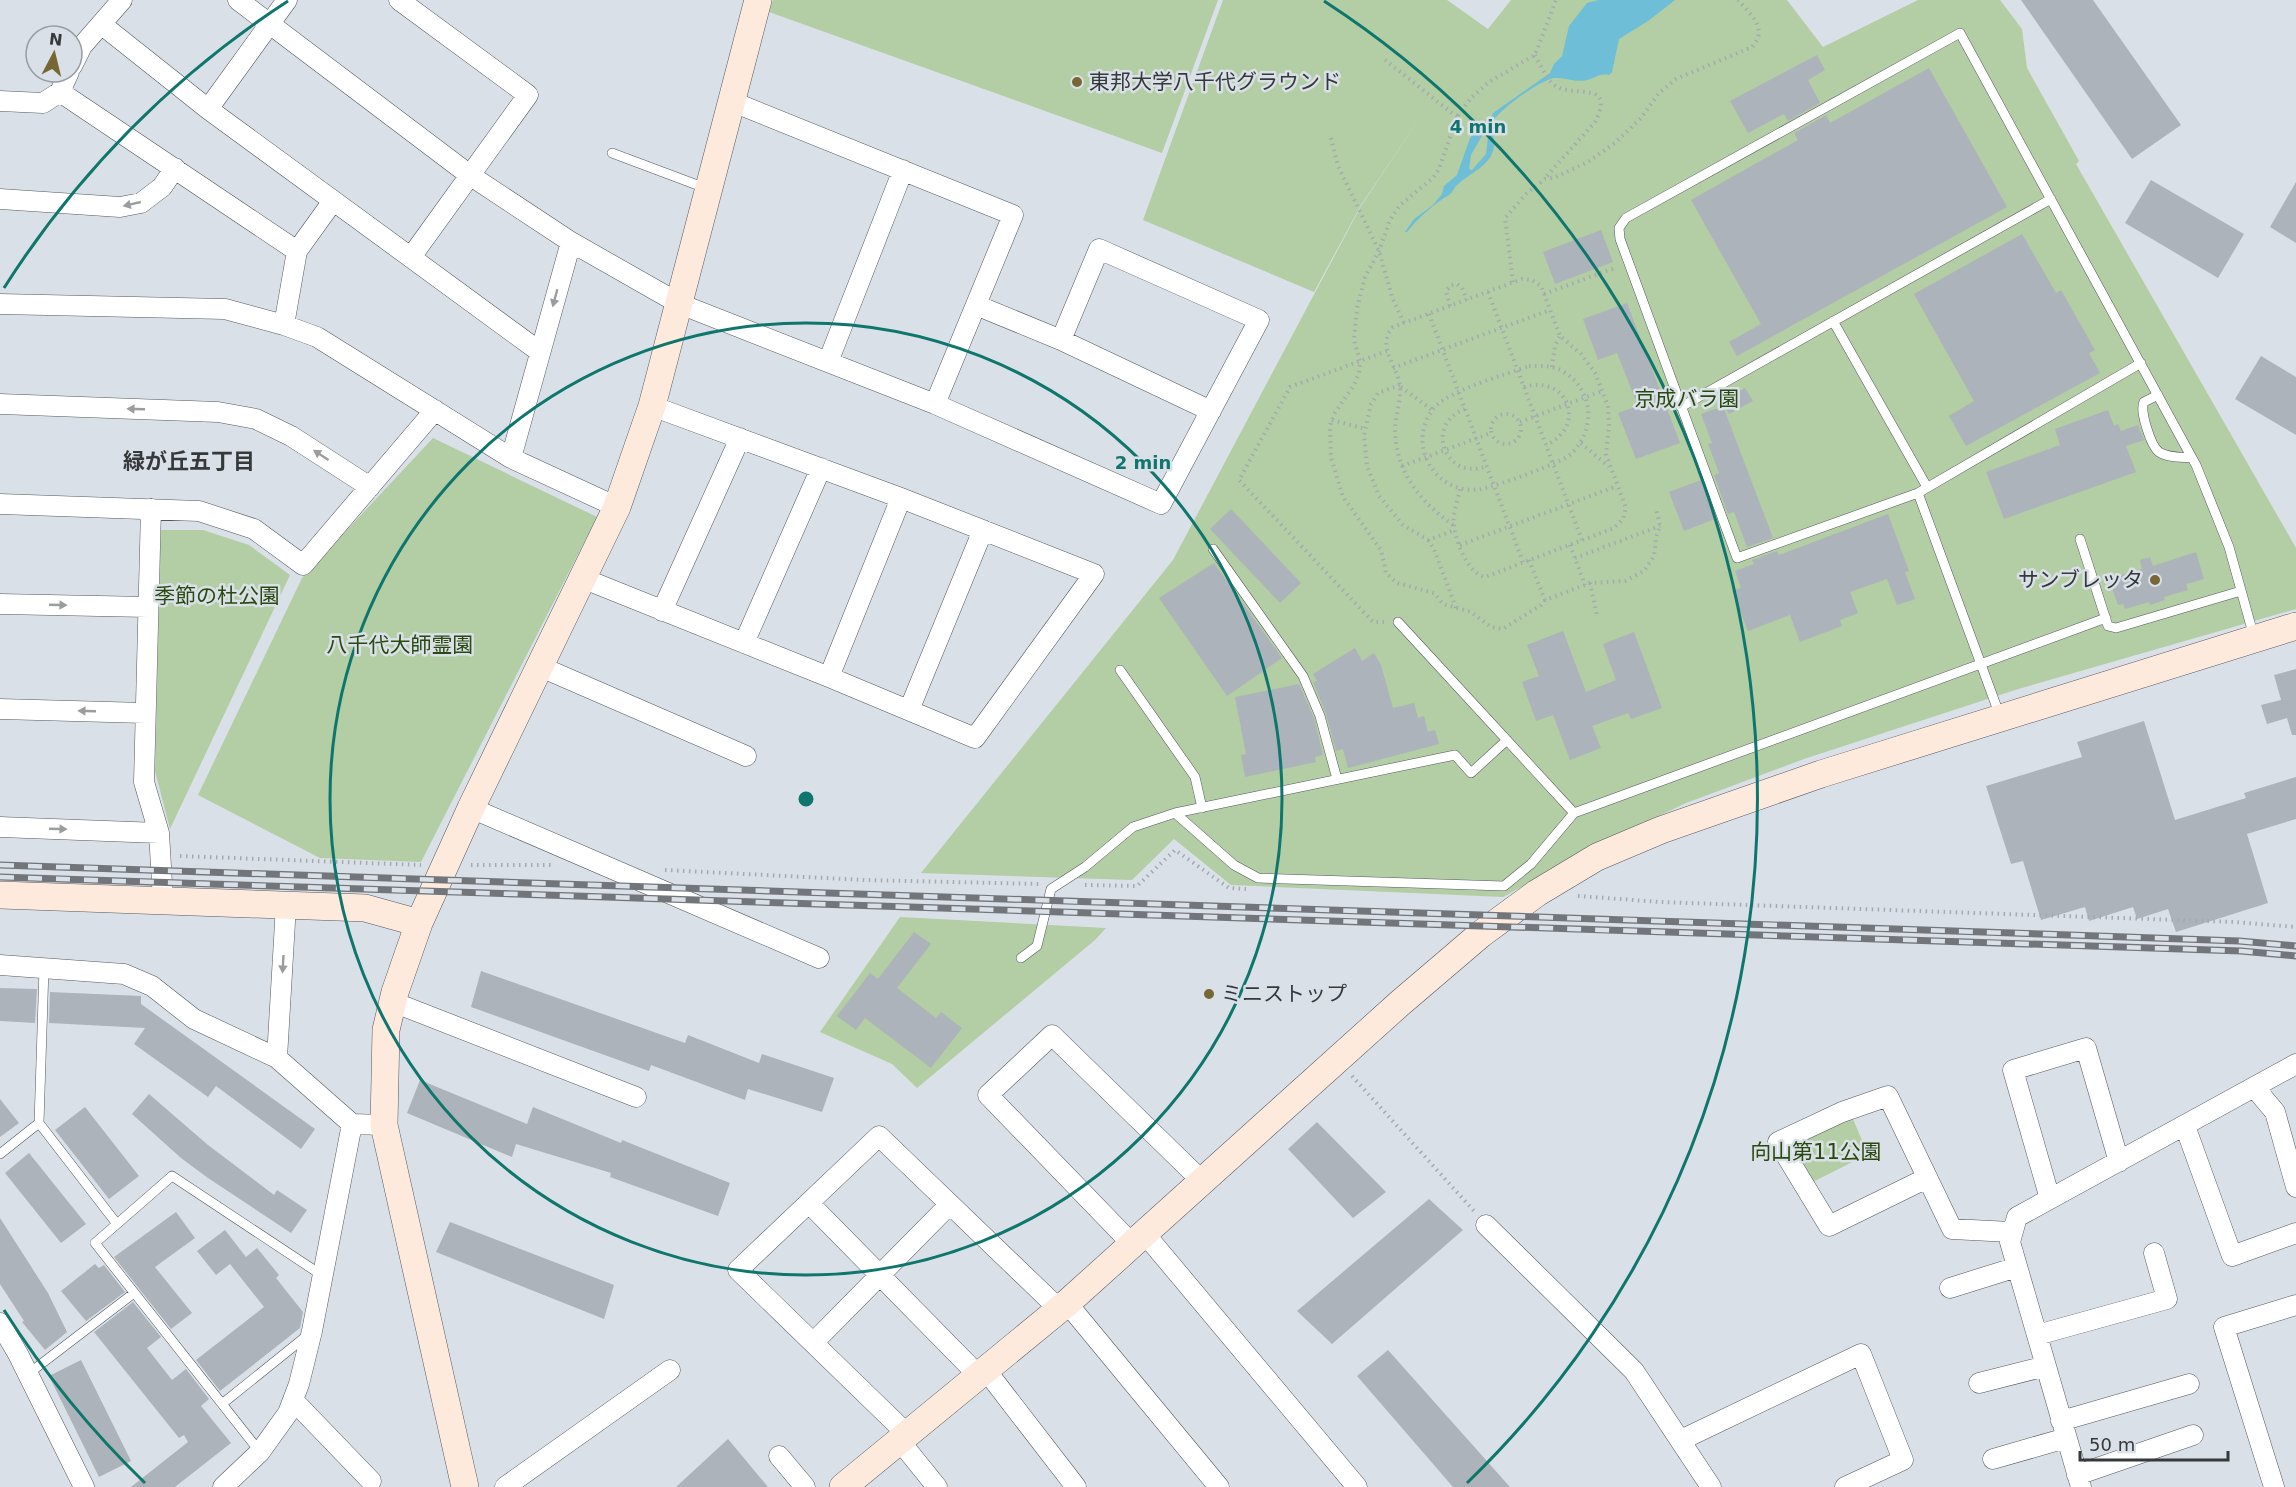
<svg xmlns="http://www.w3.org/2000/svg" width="2296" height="1487" viewBox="0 0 2296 1487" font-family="'DejaVu Sans','Noto Sans JP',sans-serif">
	<rect width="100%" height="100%" fill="#dae0e7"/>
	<path fill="#b3cda4" d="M773,0H1218L1162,153L769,12Z
		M1223,0H1447L1488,29L1511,0H1787L1823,47L1918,0H2000L2022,29L2027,68L2079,161L2076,164L2296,548V609L2015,690L1804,759L1686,803L1591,848L1503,897L1231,885L1174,839L1132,880L921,873L1173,560L1361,206L1425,110L1361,205L1314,292L1143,220Z
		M433,438L597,517L421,862L320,858L198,795L302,578Z
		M161,530H203L249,545L290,575L170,829L155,771Z
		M900,917L1106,928L1095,940L917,1088L892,1064L820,1032Z
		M1849,1110L1868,1154L1805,1186L1778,1142Z"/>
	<path fill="#6dbed6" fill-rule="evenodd" d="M1599,0H1675L1648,21L1619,39L1612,72L1609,75C1599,73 1596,78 1587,80C1577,83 1565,77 1555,78C1542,78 1494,113 1490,126C1504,160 1479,167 1458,184C1454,187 1453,192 1449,195C1435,203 1418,218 1407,232H1405L1414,219L1433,205L1442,194L1444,186L1457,175L1470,138L1480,127L1487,126L1493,113L1550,73L1554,64L1562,56L1569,26L1587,3ZM1483,134L1488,137L1486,154L1472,170L1469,169L1471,155Z"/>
	<path fill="#adb3ba" d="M2021,0H2093L2181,125L2132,159Z
		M1817,55L1825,70L1808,80L1820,103L1788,121L1784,114L1748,133L1730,101Z
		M1929,68L2007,207L1737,356L1729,342L1761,324L1691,200L1798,140L1794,133L1826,115L1830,123Z
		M2151,180L2244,234L2218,278L2125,223Z
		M2296,182V243L2270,227Z
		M1601,230L1613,262L1555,284L1543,252Z
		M2022,234L2056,293L2061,290L2095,350L2089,353L2100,373L1966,446L1949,416L1974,401L1914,294Z
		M1627,303L1680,443L1636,459L1618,413L1638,406L1617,353L1598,360L1583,319Z
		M2261,356L2296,377V435L2235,399Z
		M1745,388L1753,401L1729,414L1722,401Z
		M1723,406L1773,538L1747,547L1734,512L1728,514L1714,475L1719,473L1708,444L1712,443L1701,414Z
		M2108,410L2114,426L2118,424L2121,431L2138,425L2144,440L2126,446L2136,472L2004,519L1986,472L2060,445L2055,429Z
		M1701,480L1715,519L1684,531L1669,492Z
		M1231,509L1301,583L1280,603L1210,529Z
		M1888,514L1909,571L1905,572L1915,599L1897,605L1887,579L1850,592L1858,613L1840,620L1842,626L1800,642L1790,615L1748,631L1732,591L1741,588L1735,571L1754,564L1752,560L1777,551L1779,555Z
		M2196,552L2204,579L2186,584L2188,590L2164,597L2165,600L2150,605L2149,602L2125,609L2123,604L2118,605L2109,579L2142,569L2140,560L2150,557L2153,566Z
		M1214,563L1282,658L1227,696L1159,598Z
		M1563,631L1586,692L1616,680L1603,644L1634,632L1662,708L1631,719L1628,713L1592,726L1601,748L1570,760L1553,715L1536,721L1522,682L1539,676L1527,645Z
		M1355,648L1362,661L1374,653L1381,665L1393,708L1414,703L1418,718L1424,716L1428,732L1435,730L1439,744L1348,768L1343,749L1336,751L1326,714L1313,682L1317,681L1313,674Z
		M2296,669V735H2292L2287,718L2267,724L2261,705L2281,700L2274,675Z
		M1299,684L1314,718L1323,755L1315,757L1316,762L1245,777L1241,755L1246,754L1235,697Z
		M2144,721L2175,820L2246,798L2244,793L2296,777V819L2247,834L2268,903L2176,932L2168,909L2137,919L2133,907L2089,921L2085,907L2041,920L2023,861L2011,864L1986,786L2082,757L2077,742Z
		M914,932L931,944L897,988L936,1018L941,1012L962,1028L931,1068L865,1018L856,1030L837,1016L870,973L878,979Z
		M481,971L685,1043L688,1035L759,1063L762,1054L834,1078L822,1112L748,1089L745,1100L651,1065L649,1071L471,1007Z
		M0,988L37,989L35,1023L0,1021Z
		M50,992L141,996V1004L315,1129L301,1149L216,1086L208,1097L134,1044L145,1028L49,1023Z
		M420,1080L527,1124L533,1107L621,1143L622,1140L730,1183L718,1216L610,1177L611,1173L516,1144L512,1157L407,1113Z
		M149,1094L208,1145L274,1195L277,1190L307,1210L291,1233L208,1178L181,1158L132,1114Z
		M0,1099L19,1123L0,1137Z
		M85,1107L139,1176L109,1199L55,1130Z
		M1317,1122L1386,1192L1353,1218L1288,1149Z
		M29,1153L86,1224L61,1243L5,1173Z
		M1429,1199L1463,1230L1332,1344L1297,1311Z
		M176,1212L195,1238L155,1267L192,1313L171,1329L114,1257Z
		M0,1218L48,1293L67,1332L45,1350L22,1322L24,1321L0,1284Z
		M450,1222L614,1285L604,1319L436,1252Z
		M225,1230L246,1257L257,1248L279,1275L276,1278L303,1312L300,1328L220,1391L196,1360L264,1307L230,1264L216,1275L197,1251Z
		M95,1264L99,1268L104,1265L125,1292L86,1321L61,1291Z
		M133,1302L161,1337L147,1348L172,1380L186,1369L209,1399L201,1406L231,1443L175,1487H131L188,1442L184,1435L179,1438L94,1332Z
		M1388,1350L1510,1487H1453L1357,1376Z
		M81,1360L131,1461L99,1477L49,1376Z
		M728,1439L768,1487H676Z"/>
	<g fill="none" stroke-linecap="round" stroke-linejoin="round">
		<defs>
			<path id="lane" d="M612,153L708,189
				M1833,321L1927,487
				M2141,363L1918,493L1737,558L1620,239L1619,228L1626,218L1960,33L2192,458L2196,465L2229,547L2254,637
				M2158,395L2144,402C2139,410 2151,446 2159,452C2168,458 2182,457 2192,458
				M1681,407L2051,199
				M1918,493L2000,716
				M2080,539L2108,626L2116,628L2241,591
				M1213,549L1303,676L1320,716L1337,779
				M1398,622L1574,813L2106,618
				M1120,670L1195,777L1202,808
				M1175,813L1234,865L1258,878L1504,886L1531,864L1574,813
				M1021,958L1037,946L1051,889L1085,867L1133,827L1175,813L1455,755L1471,773L1507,740
				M39,1123L117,1224L172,1176L323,1276
				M0,1154L39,1123L44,968
				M117,1224L95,1243L260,1452
				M28,1374L134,1293
				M222,1404L309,1334"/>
			<path id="street" d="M238,0L471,176L571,242L680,304L935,404L1161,504L1259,320L1099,249L1061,340
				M399,0L528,95L411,257
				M101,24L208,109L540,352
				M72,66L82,46L122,0
				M60,92L297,251
				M0,101L43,103L60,92L69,72
				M733,102L1013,215L935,404
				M208,109L287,0
				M0,199L120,207L141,203L162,187L175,168
				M0,304L225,309L284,325L317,337L511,458L617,507
				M976,305L1061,340L1211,411
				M284,325L297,251L333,201
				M828,362L903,170
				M0,404L218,412L256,419L291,436L370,487
				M511,458L571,242
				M0,504L199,511L254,529L303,565L435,410
				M151,509L144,782L159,833L163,900
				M582,578L829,677L975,738L1094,574L901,498L652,406
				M0,604L148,607
				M662,611L740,438
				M744,643L821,468
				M541,667L746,756
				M829,677L901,498
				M0,709L145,713
				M909,710L983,530
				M471,808L819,958
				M0,827L159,833
				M0,965L124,974L152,986L194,1019L277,1058L352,1124
				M393,1002L636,1097
				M277,1058L286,905
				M2254,1087L2275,1112L2296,1187
				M2185,1126L2232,1256L2296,1233
				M1927,1178L1829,1226L1778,1142L1842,1112L1888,1096L1952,1229L2011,1232
				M2050,1199L2013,1070L2086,1048L2119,1162
				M809,1203L978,1375
				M1486,1225L1634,1371L1711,1487
				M1145,1234L1357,1487
				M1133,1245L988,1095L1052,1035L1203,1182
				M1950,1288L2017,1267
				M1067,1303L1219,1487
				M0,1323L18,1354L84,1487
				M2037,1335L2167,1299L2154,1253
				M813,1343L950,1204
				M985,1369L1076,1487
				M1979,1383L2046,1366
				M293,1400L371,1481
				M2061,1421L2189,1384
				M907,1434L738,1270L879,1136L1059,1309
				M899,1440L937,1487
				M1681,1440L1861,1354L1903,1460L1845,1487
				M779,1456L805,1487
				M1993,1459L2066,1438
				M2077,1475L2193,1435
				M223,1487L260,1452L288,1413L299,1384L312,1331L352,1124L384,1125
				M505,1487L670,1370
				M2081,1487L2010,1242L2017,1217L2296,1064
				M2274,1487L2224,1327L2296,1305"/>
			<path id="secondary" d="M0,895L365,908L419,923
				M465,1487L384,1125L386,1030L395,992L419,923L471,808L617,507L652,406L758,0
				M843,1487L1067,1303L1399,1004L1481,934L1537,893L1597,857L1661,830L1821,774L2296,626"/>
		</defs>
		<use href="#lane" stroke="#53585e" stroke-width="10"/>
		<use href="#street" stroke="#53585e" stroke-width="21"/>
		<use href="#secondary" stroke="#53585e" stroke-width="28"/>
		<path stroke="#a5aab0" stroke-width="4" stroke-dasharray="1.5 4.5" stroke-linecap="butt" d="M1535,55C1554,92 1552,88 1593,93C1606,98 1600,112 1595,122L1545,178
			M1385,60L1457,117
			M1331,138L1338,166L1379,251L1392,297L1404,323
			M1513,282L1505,218L1526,194L1545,179L1556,177L1588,162L1616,142L1641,118L1659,93L1676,79L1752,47C1769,29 1750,14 1738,0
			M1488,292L1582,540
			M1544,294L1617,267
			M1450,306L1446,291L1451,285L1457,284L1462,288L1467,300
			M1429,314L1523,562
			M1529,366C1541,366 1554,365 1564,372C1594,391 1596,430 1571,454C1559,464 1499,485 1482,489C1437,497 1404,445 1434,408C1449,390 1505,375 1529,366Z
			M1552,367L1555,346L1560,336
			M1393,368L1550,310
			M1400,385L1378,393L1371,404L1364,435L1367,466L1379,496L1403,525L1428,540L1455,530
			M1401,387L1432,410
			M1524,387C1568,374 1588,426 1546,445
			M1465,409C1423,425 1446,482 1487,466
			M1491 429a15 15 0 1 1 30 0a15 15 0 1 1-30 0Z
			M1332,420L1366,429
			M1520,422L1602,391
			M1581,443L1609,467
			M1402,466L1491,433
			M1453,525C1420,502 1396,472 1395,430C1395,416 1401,402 1400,388C1399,366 1375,348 1393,327L1522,279L1532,280L1541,286L1560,336L1581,354L1595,373L1608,406L1609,426L1606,454L1626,508L1623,519L1614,528L1485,577C1468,573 1456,543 1454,526C1452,515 1458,500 1460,489
			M1428,540L1434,549L1456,608
			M1460,545L1617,486
			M1570,545L1585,585
			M1575,558L1660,526
			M1529,560L1545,600L1590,583L1625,581L1644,571L1654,556L1656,537L1660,526L1656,508
			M1590,583L1597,616
			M1545,600L1541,605L1503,629L1491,627L1471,612L1443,604L1434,593L1397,583L1386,573L1381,550L1343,497L1331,457L1330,426L1334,414L1354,385L1359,373L1360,361L1354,340L1357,308L1365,277L1379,251L1390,220L1400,205L1433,178L1439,169L1457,117L1471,98L1489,82L1535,55L1556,0
			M1384,622H1373L1239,480L1290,387L1387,351
			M180,856L421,865
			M471,865H553
			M665,870L865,880L1039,884
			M1085,885L1137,886L1175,850L1229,888L1246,889
			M1578,896L1660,902L2235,922L2296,927
			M1352,1076L1474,1211"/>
		<use href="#lane" stroke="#fff" stroke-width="9"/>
		<use href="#street" stroke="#fff" stroke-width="20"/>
		<use href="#secondary" stroke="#fee9dd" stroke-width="27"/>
		<defs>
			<path id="rail" d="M0,865L2041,934L2239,941L2296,946
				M0,877L2241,951L2296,956"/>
		</defs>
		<use href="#rail" stroke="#72767b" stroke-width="7"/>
		<use href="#rail" stroke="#dae0e7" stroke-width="4.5" stroke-dasharray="14" stroke-linecap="butt"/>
	</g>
	<defs><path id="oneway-solid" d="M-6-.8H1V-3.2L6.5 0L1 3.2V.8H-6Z" transform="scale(1.5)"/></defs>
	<g fill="#9a9c9e">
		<use href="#oneway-solid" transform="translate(132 204) rotate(167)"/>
		<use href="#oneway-solid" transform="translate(555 298) rotate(105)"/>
		<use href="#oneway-solid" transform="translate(136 409) rotate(-178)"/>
		<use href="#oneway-solid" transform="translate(321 455) rotate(-147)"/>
		<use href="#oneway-solid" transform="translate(58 605) rotate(2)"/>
		<use href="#oneway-solid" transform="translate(87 711) rotate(-178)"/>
		<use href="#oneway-solid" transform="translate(58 829) rotate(2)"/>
		<use href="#oneway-solid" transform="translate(283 964) rotate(93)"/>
	</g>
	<g fill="none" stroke="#0f766e" stroke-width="3">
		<circle cx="806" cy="799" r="476"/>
		<path d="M145 1483A951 951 0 0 1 4 1310M4 288A951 951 0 0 1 288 1M1324 1A951 951 0 0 1 1467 1483"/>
	</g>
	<g fill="#766734" stroke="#dae0e7" stroke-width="2">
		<circle cx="1077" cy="82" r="6"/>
		<circle cx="2155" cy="580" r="6"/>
		<circle cx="1209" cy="994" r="6"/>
	</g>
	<g text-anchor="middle" stroke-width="5" stroke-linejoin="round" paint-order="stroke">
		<g font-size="21" fill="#36393c" stroke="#dae0e7" text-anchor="start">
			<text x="1089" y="89">東邦大学八千代グラウンド</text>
			<text x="2143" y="587" text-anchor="end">サンブレッタ</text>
			<text x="1221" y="1001">ミニストップ</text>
		</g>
		<g font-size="21" fill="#29490e" stroke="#dae0e7">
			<text x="1687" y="406">京成バラ園</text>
			<text x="217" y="603">季節の杜公園</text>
			<text x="400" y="652">八千代大師霊園</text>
			<text x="1816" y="1159">向山第11公園</text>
		</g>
		<g font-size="22" font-weight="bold" fill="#36393c" stroke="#dae0e7">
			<text x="189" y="469">緑が丘五丁目</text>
		</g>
	</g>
	<circle cx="806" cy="799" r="9" fill="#0f766e" stroke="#dae0e7" stroke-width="3"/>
	<g font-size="18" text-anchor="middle" font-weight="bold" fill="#0f766e" stroke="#dae0e7" stroke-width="5" stroke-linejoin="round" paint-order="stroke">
		<text x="1478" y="133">4 min</text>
		<text x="1143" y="469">2 min</text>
	</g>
	<g transform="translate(54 54) rotate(7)"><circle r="28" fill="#dae0e7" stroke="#989da3" stroke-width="1.5"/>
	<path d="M0-4.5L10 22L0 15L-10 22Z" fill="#766734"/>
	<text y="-9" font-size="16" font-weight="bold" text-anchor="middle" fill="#36393c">N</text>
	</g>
	<path d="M2080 1451v9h148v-9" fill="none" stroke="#36393c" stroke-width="3"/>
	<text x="2089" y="1451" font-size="18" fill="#36393c" stroke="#dae0e7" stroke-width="4.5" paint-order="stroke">50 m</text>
</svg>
